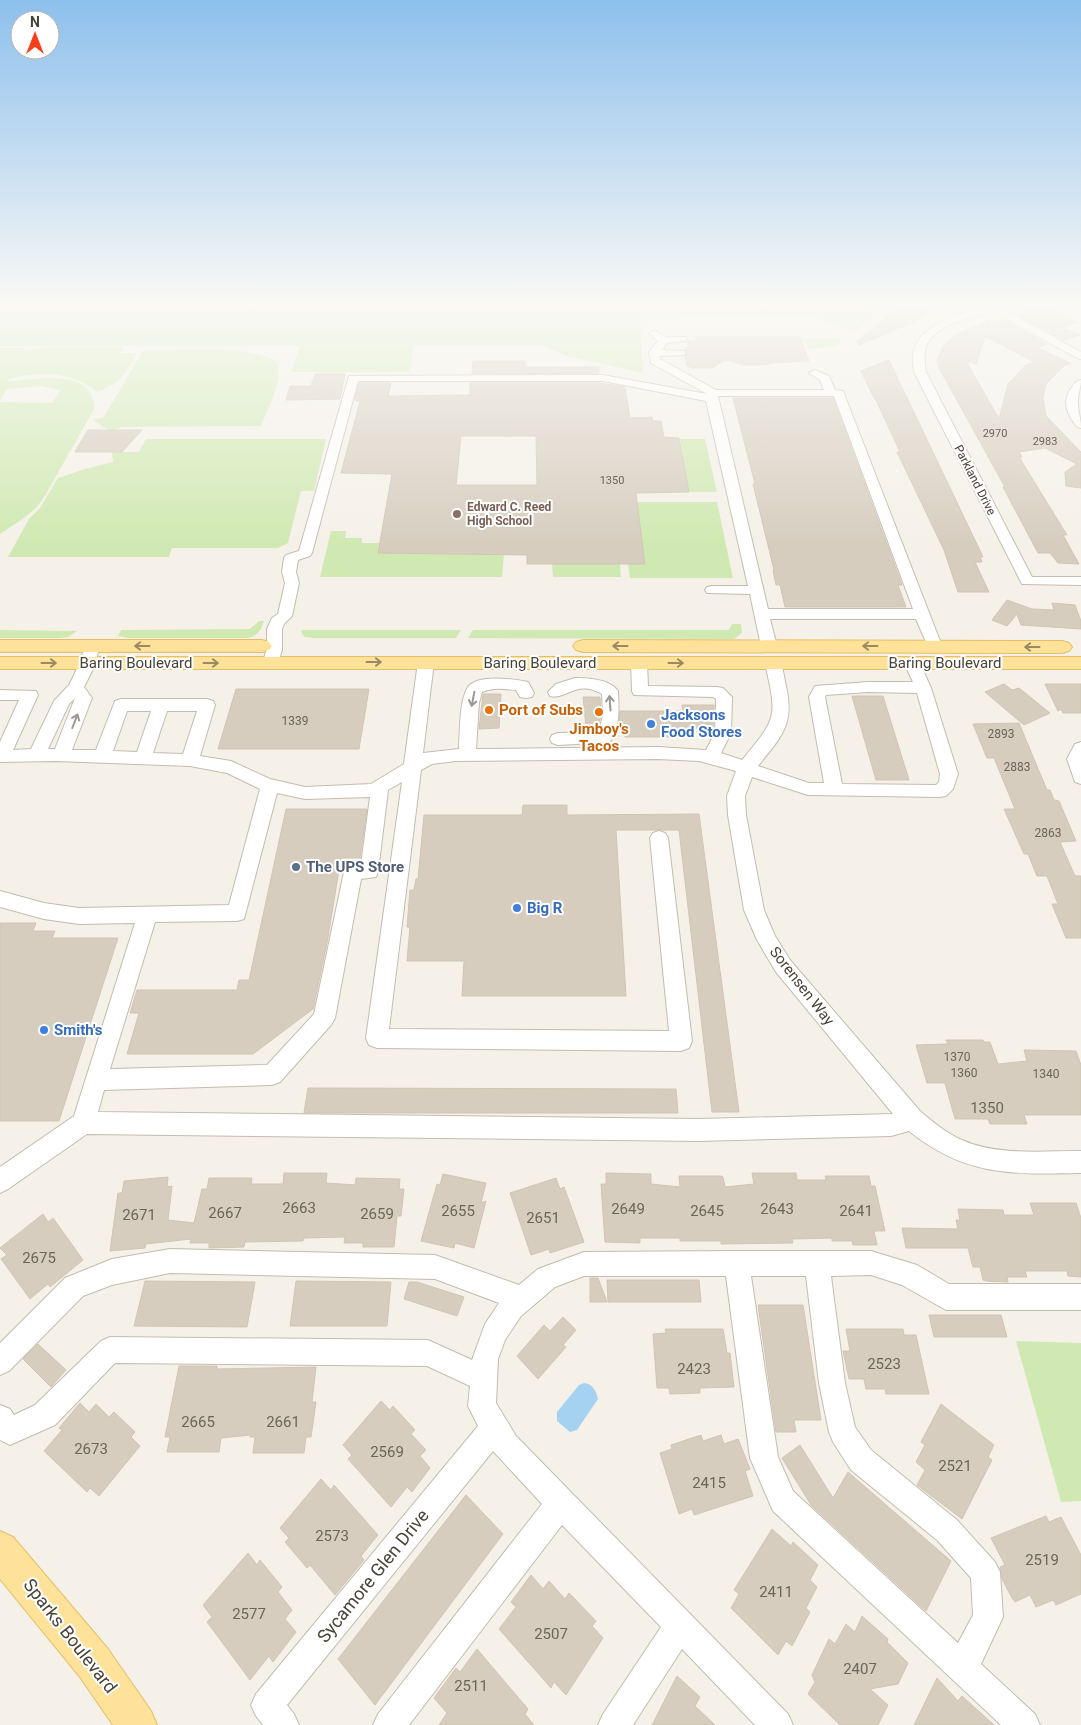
<svg xmlns="http://www.w3.org/2000/svg" width="1081" height="1725" viewBox="0 0 1081 1725" font-family="Roboto,sans-serif">
	<rect width="100%" height="100%" fill="#f5f1e9"/>
	<path fill="#d0e9b2" d="M0,304H880L875,314L855,332L814,317L640,318L643,373L564,355L544,346H414L409,372H291L300,346H0Z
		M804,339H841L838,346L808,349Z
		M45,347H123L120,353H137C125,374 120,384 97,392C73,371 34,370 5,381C31,381 95,365 94,409L46,494L37,507L24,518L0,534V402L52,403L61,390L40,386L7,389L0,401V348H24V351Z
		M143,351C181,351 243,344 276,361C285,380 268,407 261,426L122,427L110,431L93,420L104,417Z
		M146,439H326L314,491H301L288,543L278,548H172L169,557H8L29,519L40,508L58,478L85,469L113,462L112,452H139Z
		M680,439H705L717,492H689Z
		M637,502H717L733,578H630L628,564H645Z
		M331,531H346L345,538H362V543H379L378,553L504,554L502,577H320Z
		M552,564H620L621,577H553Z
		M259,621H264C261,630 259,635 248,638H129L118,636L121,630L250,629Z
		M732,624H741L742,633L734,639L468,638L473,630H729Z
		M0,630L77,631L68,637L60,638H0Z
		M301,630H461L456,638H313L305,637L302,634Z
		M1016,1341L1081,1343V1501L1061,1502Z"/>
	<path fill="#a6d2f1" d="M584,1383C593,1384 596,1391 598,1399L577,1430L570,1432L557,1421V1412L579,1385Z"/>
	<path fill="#d6cdbf" stroke="#d1c5b2" fill-rule="evenodd" d="M904,304H937L916,321L859,345L857,341Z
		M1007,304H1045L1078,322L1061,328L1080,335L1063,340L1015,314L1022,311Z
		M1002,319L1047,344L1037,347L1039,348H1038L1070,363L1064,366L1046,384L1043,398L1046,416L1081,452V488L1066,486L1065,472L1077,464L1045,448L1019,452L1022,457H1019L1067,535H1063L1079,564L1058,563L1050,553H1038L1003,487H1005L939,368L937,360L945,344L961,332L990,320L989,324ZM985,336L1034,362L1026,365L1008,384L999,419L966,361L976,364Z
		M695,337H800L809,361L770,363L766,365H743L732,361H723L712,368H692L687,366L685,356L687,352L684,349L688,347V341H697Z
		M889,360L983,557H980L982,562H975L989,592H958L944,550L897,452H900L876,400H875L861,371Z
		M473,361H525V367H599V373L472,374Z
		M315,374H345L340,399L286,400L290,386H311Z
		M359,383H391L388,396L470,395V383H600L625,387L630,418L652,417L653,421H661L664,437L679,438L689,492L636,493L645,564H527V555L378,553L392,474L341,473L360,401H356L355,399ZM461,436H536L537,485H456Z
		M733,398H833L902,585H898L906,607H785L780,585H776L773,570H774L753,484H755Z
		M88,430H142L122,452H75Z
		M1007,600L1032,609L1054,610L1052,603L1075,605L1081,621V629L1021,625L1017,614L1007,626L992,620Z
		M1004,684L1012,690L1019,688L1050,713L1024,725L985,692Z
		M1045,684H1081V713H1063L1061,709L1058,711Z
		M236,689H369L359,749H218Z
		M483,694H501L499,728L479,729Z
		M852,696H883L909,780H876Z
		M583,697H600L601,715L598,727H586Z
		M682,705H714L713,728H678L679,737H625V727H618L620,711H683Z
		M1019,723L1047,790H1050L1054,800L1059,801L1076,841L1060,842L1075,876H1081V938H1066L1052,904H1058L1047,876H1037L1028,854H1024L1004,809H1015L994,758H987L973,724Z
		M523,805H567V815L699,814L739,1112H712L679,830H616L626,996H462L464,961H407L410,927H407L410,890H414L416,879H418L424,815H522Z
		M286,809H367L360,858H341L327,943L313,1009L253,1054H127L139,1013H130L137,990H237L239,980H249Z
		M0,923H36L33,931H55L52,938H118L59,1121H0Z
		M946,1040H983L984,1042H990L998,1064L1027,1061L1024,1050L1076,1051L1081,1065V1115H1024L1027,1124H990L988,1119H955L945,1083H927L916,1045L948,1044Z
		M308,1088L676,1089L678,1113H304Z
		M284,1173H327L326,1183L355,1185L356,1178L400,1179L399,1189H404L401,1216H397L394,1247H363V1243H344L345,1237L304,1238L303,1241L245,1242L244,1247L209,1248V1243H190L191,1239L146,1244L145,1248L110,1251L118,1193H122L124,1181L168,1177L167,1187L172,1186L168,1220L194,1223L202,1189H207L209,1178H252L251,1184H283Z
		M606,1173L651,1174V1184L680,1187L679,1176H721L723,1177L725,1187L754,1184L752,1173H796L797,1180H826L825,1176H869L871,1186H875L885,1231H874L877,1245H853L852,1241H832V1238L792,1239L793,1243L721,1244V1241H680V1238H640V1243L605,1242L601,1184H606Z
		M443,1174L486,1183L481,1203L486,1201L474,1248L455,1243L454,1248L421,1241L437,1184L440,1185Z
		M556,1178L560,1189L564,1187L584,1242L550,1253L549,1249L531,1255L510,1193Z
		M1030,1203H1076L1081,1218V1277L1068,1276L1067,1271H1025L1027,1277H1007L1008,1282L987,1281L983,1280L980,1267H973L968,1248H906L902,1228L958,1229L956,1220H960L958,1209L1003,1210L1004,1215H1034Z
		M43,1214L48,1222L53,1218L83,1260L50,1287L48,1284L30,1299L1,1259L7,1255L0,1248Z
		M590,1278H598L607,1302H590Z
		M607,1280H699L701,1302H608Z
		M145,1281L255,1282L247,1327L134,1326Z
		M296,1281L391,1282L387,1326H290Z
		M409,1282H417L464,1297L457,1316L404,1299Z
		M758,1305H803L821,1420H794L796,1432H776Z
		M929,1315H1001L1007,1337H934Z
		M563,1317L576,1330L563,1345L566,1347L538,1379L517,1356L544,1325L550,1331Z
		M665,1329H723L727,1353H730L734,1387L700,1388V1393L670,1394L669,1388H657L653,1334L666,1333Z
		M846,1329H903L904,1335H916L929,1394H886L885,1389H866L864,1379H849L843,1351H850Z
		M38,1344L66,1370L51,1387L23,1359Z
		M179,1366H217V1369L316,1367L312,1402H316L311,1437H306L304,1453H253L255,1437H250V1435L221,1438L219,1452H167L170,1437H165Z
		M381,1401L390,1410L393,1406L415,1430L411,1434L426,1450L420,1456L430,1468L412,1492L407,1487L391,1507L348,1459L352,1455L343,1445Z
		M80,1403L89,1412L96,1404L109,1417L114,1412L135,1432L131,1437L140,1446L99,1496L90,1488L87,1492L44,1451L62,1430L59,1428Z
		M941,1404L994,1445L988,1457L992,1460L962,1519L917,1485L925,1470L916,1462L925,1445L921,1442Z
		M701,1435L703,1441L721,1435L724,1444L738,1439L750,1469L745,1471L753,1496L694,1515L692,1509L679,1514L660,1453L672,1449L671,1445Z
		M800,1445L833,1498L848,1472L951,1561L926,1611L811,1505L782,1458Z
		M321,1479L331,1490L334,1485L378,1535L361,1556L364,1560L335,1595L310,1565L307,1568L285,1542L289,1538L280,1528Z
		M466,1495L503,1534L375,1705L338,1659Z
		M1046,1516L1049,1522L1061,1517L1081,1555V1594L1056,1605L1053,1600L1036,1607L1030,1595L1015,1602L1012,1598L1002,1579L1000,1567L1005,1565L991,1538Z
		M772,1529L791,1546L793,1542L818,1565L810,1580L817,1587L806,1608L810,1612L792,1646L786,1641L778,1655L731,1608L739,1594L734,1590Z
		M248,1553L257,1565L260,1560L282,1587L278,1592L292,1610L285,1619L296,1632L273,1662L269,1656L250,1680L207,1622L212,1617L203,1605Z
		M531,1575L543,1589L549,1581L565,1599L569,1593L596,1621L592,1626L603,1638L566,1695L554,1682L551,1688L499,1629L516,1607L511,1602Z
		M862,1616L888,1639L887,1642L908,1663L898,1684L870,1689L888,1705L878,1725H840L808,1694L815,1682L812,1675L829,1639L835,1644L846,1624L855,1632Z
		M477,1649L528,1709L525,1714L534,1725H439L447,1713L434,1698L456,1668L460,1672Z
		M677,1676L700,1697L695,1706L715,1725H652Z
		M937,1678L958,1701L962,1696L994,1725H914Z"/>
	<g fill="none" stroke-linecap="round" stroke-linejoin="round">
		<defs>
			<path id="minor" d="M982,304H994L1081,352V359L1077,358L994,312C973,317 938,323 927,344C923,353 925,363 926,372L1032,577H1081V585L1022,584L914,372C914,367 912,361 913,356C917,323 960,314 986,308Z
				M654,330L666,337H686L687,339L686,341L667,343L662,350L684,351L685,353L684,355L660,356V359L716,390H824L820,380L809,373L815,370L829,376L835,390L843,391L942,646L939,649H929L916,619H770L777,646L774,649H764L761,646L750,594L707,593L705,590L707,587L712,586H748L706,401L603,381H358L312,553L310,556L298,560L296,572L299,583L292,616L284,624L282,629V650L277,666H265L263,662L267,648V629L272,618L278,614L285,583L282,572L284,558L286,555L299,551L349,376L603,375L707,394L651,363L649,352L658,341L649,333ZM718,396H834L913,609H768Z
				M1081,380C1081,388 1077,395 1078,404C1078,412 1081,418 1081,428L1077,427C1067,414 1061,401 1072,387C1075,383 1076,381 1081,380Z
				M91,641L96,643L99,646L96,663L84,687L92,698L72,750H96L115,701L121,699H207L213,701L215,705L200,756L231,761L270,779L305,787L371,784L404,764L418,662L420,658H432L434,662L423,753L459,749C460,733 459,701 468,687C477,674 514,679 528,682L534,693L532,697L526,698L520,697L516,690C505,689 493,687 482,692L479,703L476,749L658,747L706,750L715,733L716,699L713,697L634,695L632,691L631,663L633,659H645L647,663L648,686L717,687L723,688L732,697L731,733L721,753L742,760C778,717 777,717 765,663L767,659H779C783,667 784,677 786,686C795,725 781,737 758,766L809,783H824L809,697L815,686L868,682H913L904,663L906,659H918L931,688L958,774L953,789L946,796L940,797L808,795L752,777L745,796L746,815L764,910L775,936L790,960L920,1111C933,1122 946,1133 962,1140C998,1156 1043,1151 1081,1151V1173C1012,1174 966,1177 909,1131L891,1136L699,1141L87,1134L8,1189L0,1193V1167L74,1116L135,923L79,924L44,919L0,907V891L44,903L79,908L229,905L260,789L227,773L190,766L55,761L0,762V742L19,700H0V690L36,691L38,695L13,750L31,749L54,701L69,685L80,663L86,643ZM868,692L917,693L940,774L939,782L936,785L842,784L825,697L826,695ZM75,698L55,749H48L69,704ZM127,711H151L137,752L113,751ZM167,711H197L183,754L153,753ZM658,759L699,761L736,771L727,796L728,815L744,910L757,940L776,972L893,1114L699,1119L98,1112L104,1090L272,1085L280,1082L331,1025L335,1018L361,879L376,877L378,872L388,790L402,782L366,1038L369,1045L377,1048L681,1051L689,1048L692,1041L668,838L665,833L659,831L653,833L650,838L669,1031L389,1029L421,770L432,764L456,761ZM277,793L305,799L370,797L361,865L346,867L344,872L314,1014L267,1065L110,1069L155,922L237,921L244,919Z
				M575,678C588,678 610,679 618,691C619,711 620,725 610,742L558,745L552,743L550,739L552,735L558,733L599,732L603,715L602,694C576,679 567,700 550,696L548,692L556,684Z
				M1081,742V784L1075,782L1067,759L1075,744Z
				M170,1249L435,1255L519,1285L538,1269L584,1252L737,1251H871L917,1265L949,1284H1081V1310H946L902,1285L871,1275L831,1276L845,1383L855,1427L871,1450L957,1520L995,1562L1000,1572L1003,1617L981,1664L1035,1714L1040,1725H1001L773,1511L750,1458L726,1276H584L555,1287L521,1316L505,1340L498,1359L496,1403L516,1436L788,1714L793,1725H755L682,1649L633,1725H598L603,1714L661,1627L562,1525L409,1725H373L378,1714L542,1504L493,1451L287,1705L294,1714L299,1725H263L256,1716L251,1705L256,1694L478,1426L468,1406L470,1386L427,1366L115,1363L55,1425L10,1445L0,1440V1405L10,1409L14,1415L35,1405L101,1341L110,1337L428,1340L472,1360L485,1324L499,1303L435,1279L170,1273L112,1285L83,1296L9,1371L0,1375V1343L65,1278L112,1259ZM751,1276H806L819,1383L829,1432L833,1442L851,1470L937,1540L971,1578L973,1615L958,1643L793,1491L778,1457Z"/>
			<path id="major" d="M0,640H262L269,642L272,646L269,650L262,652H0Z
				M583,640L1062,641L1069,643L1072,647L1069,651L1062,653L583,652L576,650L573,646L576,642Z
				M0,657H1081V669H0Z
				M0,1531L13,1537L108,1649L151,1711L157,1725H113L80,1677L0,1579Z"/>
		</defs>
		<use href="#minor" stroke="#c3bcaf" stroke-width="2"/>
		<use href="#major" stroke="#e4bf68" stroke-width="2"/>
		<use href="#minor" fill="#fff" fill-rule="evenodd"/>
		<use href="#major" fill="#fee299" fill-rule="evenodd"/>
	</g>
	<defs><path id="oneway-shaft" d="M-6 0H5M1.5-3L5.5 0L1.5 3" fill="none" stroke-width="1.6" stroke-linecap="round" stroke-linejoin="round" transform="scale(1.25)"/></defs>
	<g stroke="#9a8a63">
		<use href="#oneway-shaft" transform="translate(142 646) rotate(180)"/>
		<use href="#oneway-shaft" transform="translate(620 646) rotate(180)"/>
		<use href="#oneway-shaft" transform="translate(870 646) rotate(-180)"/>
		<use href="#oneway-shaft" transform="translate(1032 647) rotate(-180)"/>
		<use href="#oneway-shaft" transform="translate(374 662)"/>
		<use href="#oneway-shaft" transform="translate(49 663)"/>
		<use href="#oneway-shaft" transform="translate(211 663)"/>
		<use href="#oneway-shaft" transform="translate(676 663)"/>
	</g>
	<g stroke="#9b9791">
		<use href="#oneway-shaft" transform="translate(473 699) rotate(101)"/>
		<use href="#oneway-shaft" transform="translate(610 703) rotate(-94)"/>
		<use href="#oneway-shaft" transform="translate(75 721) rotate(-69)"/>
	</g>
	<linearGradient id="sky" x2="0" y2="1"><stop stop-color="#8dc0ec"/><stop offset="0.56" stop-color="#faf9f5"/><stop offset="1" stop-color="#faf9f5" stop-opacity="0"/></linearGradient>
	<rect width="1081" height="545" fill="url(#sky)"/>
	<circle fill="#8d6e63" stroke="#fff" stroke-width="2" cx="457" cy="514" r="5"/>
	<g fill="#e8710a" stroke="#fff" stroke-width="2">
		<circle cx="489" cy="710" r="5"/>
		<circle cx="599" cy="712" r="5"/>
	</g>
	<g fill="#3f7fe0" stroke="#fff" stroke-width="2">
		<circle cx="651" cy="724" r="5"/>
		<circle cx="517" cy="908" r="5"/>
		<circle cx="44" cy="1030" r="5"/>
	</g>
	<circle fill="#5c6f8a" stroke="#fff" stroke-width="2" cx="296" cy="867" r="5"/>
	<g text-anchor="middle" stroke-width="4" stroke-linejoin="round" paint-order="stroke">
		<g font-size="11" fill="#6c6559">
			<text x="995" y="437">2970</text>
			<text x="1045" y="445">2983</text>
			<text x="612" y="484">1350</text>
		</g>
		<g font-size="12" fill="#494237" stroke="#fff">
			<text transform="translate(975 480) rotate(63)" y="4">Parkland Drive</text>
		</g>
		<g font-size="12" font-weight="bold" fill="#785e54" stroke="#fff" text-anchor="start">
			<text x="467" y="511">Edward C. Reed<tspan x="467" dy="14">High School</tspan></text>
		</g>
		<g font-size="12" fill="#6c6559">
			<text x="295" y="725">1339</text>
			<text x="1001" y="738">2893</text>
			<text x="1017" y="771">2883</text>
			<text x="1048" y="837">2863</text>
			<text x="957" y="1061">1370</text>
			<text x="964" y="1077">1360</text>
			<text x="1046" y="1078">1340</text>
		</g>
		<g font-size="15" fill="#494237" stroke="#fff">
			<text x="136" y="668">Baring Boulevard</text>
			<text x="540" y="668">Baring Boulevard</text>
			<text x="945" y="668">Baring Boulevard</text>
			<text transform="translate(802 986) rotate(52)" y="5">Sorensen Way</text>
		</g>
		<g font-size="15" font-weight="bold" fill="#c56008" stroke="#fff" text-anchor="start">
			<text x="499" y="715">Port of Subs</text>
			<text x="599" y="734" text-anchor="middle">Jimboy's<tspan x="599" dy="17">Tacos</tspan></text>
		</g>
		<g font-size="15" font-weight="bold" fill="#366cbe" stroke="#fff" text-anchor="start">
			<text x="661" y="720">Jacksons<tspan x="661" dy="17">Food Stores</tspan></text>
			<text x="527" y="913">Big R</text>
			<text x="54" y="1035">Smith's</text>
		</g>
		<g font-size="15" font-weight="bold" fill="#4e5e75" stroke="#fff" text-anchor="start">
			<text x="306" y="872">The UPS Store</text>
		</g>
		<g font-size="15" fill="#6c6559">
			<text x="987" y="1113">1350</text>
			<text x="299" y="1213">2663</text>
			<text x="628" y="1214">2649</text>
			<text x="777" y="1214">2643</text>
			<text x="458" y="1216">2655</text>
			<text x="707" y="1216">2645</text>
			<text x="856" y="1216">2641</text>
			<text x="225" y="1218">2667</text>
			<text x="377" y="1219">2659</text>
			<text x="139" y="1220">2671</text>
			<text x="543" y="1223">2651</text>
			<text x="39" y="1263">2675</text>
			<text x="884" y="1369">2523</text>
			<text x="694" y="1374">2423</text>
			<text x="198" y="1427">2665</text>
			<text x="283" y="1427">2661</text>
			<text x="91" y="1454">2673</text>
			<text x="387" y="1457">2569</text>
			<text x="955" y="1471">2521</text>
			<text x="709" y="1488">2415</text>
			<text x="332" y="1541">2573</text>
			<text x="1042" y="1565">2519</text>
			<text x="776" y="1597">2411</text>
			<text x="249" y="1619">2577</text>
			<text x="551" y="1639">2507</text>
			<text x="860" y="1674">2407</text>
			<text x="471" y="1691">2511</text>
		</g>
		<g font-size="18" fill="#494237" stroke="#fff">
			<text transform="translate(373 1576) rotate(-51)" y="6">Sycamore Glen Drive</text>
			<text transform="translate(70 1636) rotate(52)" y="6">Sparks Boulevard</text>
		</g>
	</g>
	<g transform="translate(35 35)"><circle r="24" fill="#ffffff" stroke="#b6b3af"/>
	<path d="M0-4L9 19L0 12L-9 19Z" fill="#fa3e1b"/>
	<text y="-8" font-size="14" font-weight="bold" text-anchor="middle" fill="#494237">N</text>
	</g>
</svg>
